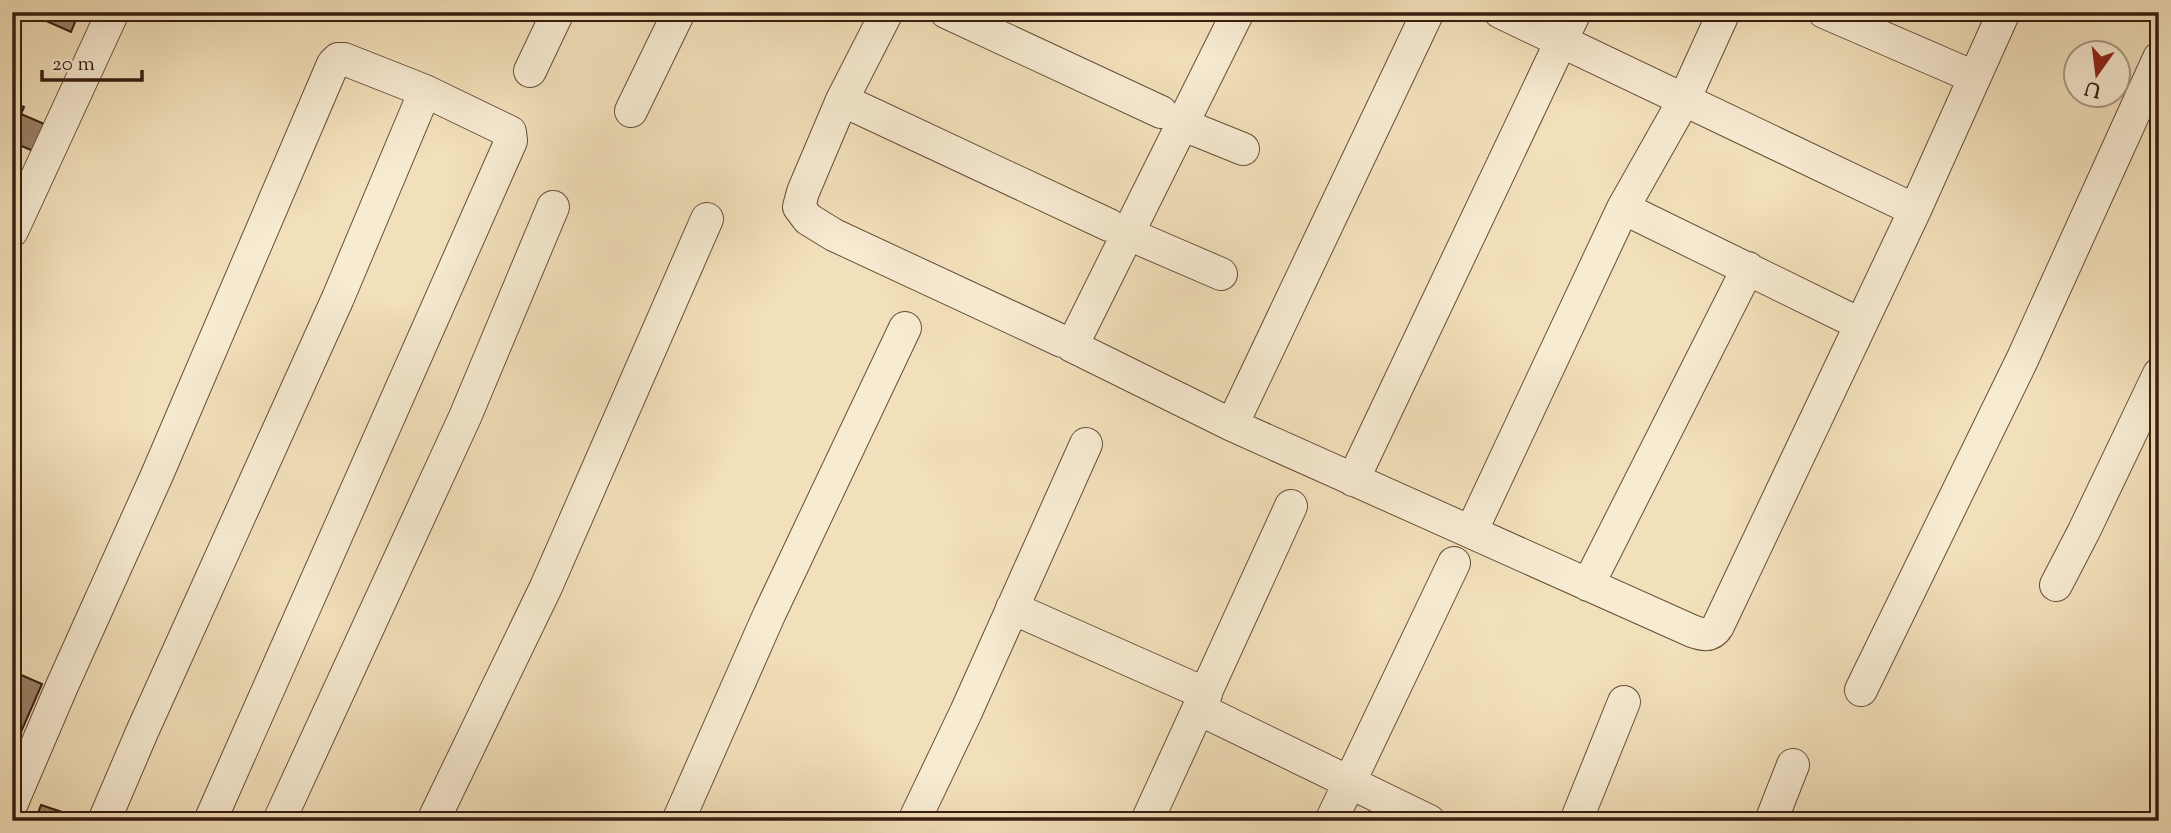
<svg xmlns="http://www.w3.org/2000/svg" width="2171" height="833" viewBox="0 0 2171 833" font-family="'Sorts Mill Goudy',serif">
	<rect width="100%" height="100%" fill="#f2e0ba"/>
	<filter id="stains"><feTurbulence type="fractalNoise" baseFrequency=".00286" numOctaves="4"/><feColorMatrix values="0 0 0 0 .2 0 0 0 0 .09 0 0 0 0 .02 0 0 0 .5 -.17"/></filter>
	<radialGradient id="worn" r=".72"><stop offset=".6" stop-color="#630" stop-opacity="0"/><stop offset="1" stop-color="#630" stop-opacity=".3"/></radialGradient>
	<path fill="#998268" stroke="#381d10" stroke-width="2" d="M26,12H79L71,32Z
		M12,102L24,107L21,114L49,126L38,153L12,142Z
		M12,671L42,684L14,748L12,747Z
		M41,805L80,818L79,821H35Z"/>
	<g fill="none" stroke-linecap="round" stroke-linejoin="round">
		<defs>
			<path id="minor" d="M887,12L842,100L803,192L799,207L808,219L834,235L1062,341
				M946,12L1161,112
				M1238,12L1072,346L1232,425L1692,631C1703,635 1711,637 1718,626L1915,210L2004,12
				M1500,12L1915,210
				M1824,12L1974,77
				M530,71L558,12
				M842,100L1109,225
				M631,111L679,12
				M1181,124L1243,149
				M1623,208L1860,324
				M12,231L113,12
				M1126,233L1221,274
				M1232,425L1428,12
				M1353,480L1575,12
				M1471,532L1623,208L1684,100L1724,12
				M1588,585L1748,268
				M2056,585L2084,531L2159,374
				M1012,608L1206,694
				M1861,690L2022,360L2159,58
				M1199,709L1429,821
				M12,803L62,686L157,475L333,64L338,59H344L425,91L510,132L511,141L210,821
				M104,821L142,732L338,298L425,91
				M279,821L465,417L553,207
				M433,821L546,587L707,219
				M678,821L769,615L905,328
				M914,821L966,712L1086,444
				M1147,821L1291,506
				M1331,821L1454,563
				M1576,821L1624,702
				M1771,821L1793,765"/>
		</defs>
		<use href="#minor" stroke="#664e3a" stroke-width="34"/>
		<use href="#minor" stroke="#f7ebd2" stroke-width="32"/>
	</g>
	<rect width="2171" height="833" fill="none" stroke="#f2e0ba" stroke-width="42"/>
	<rect x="14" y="14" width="2143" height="805" fill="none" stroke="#381d10" stroke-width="3.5"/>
	<rect x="21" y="21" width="2129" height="791" fill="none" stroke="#381d10" stroke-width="2"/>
	<g transform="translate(2097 74) rotate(194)"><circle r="33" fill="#f7ebd2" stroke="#ab9984" stroke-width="2"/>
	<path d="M0-5L12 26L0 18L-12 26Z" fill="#8f2418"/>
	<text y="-10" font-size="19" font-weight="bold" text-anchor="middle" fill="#381d10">U</text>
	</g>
	<path d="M42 70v10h100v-10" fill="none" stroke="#381d10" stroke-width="3.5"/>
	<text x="52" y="70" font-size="21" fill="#381d10" stroke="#f7ebd2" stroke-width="5" paint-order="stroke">20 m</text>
	<rect width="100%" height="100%" filter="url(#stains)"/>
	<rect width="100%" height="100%" fill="url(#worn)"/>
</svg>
